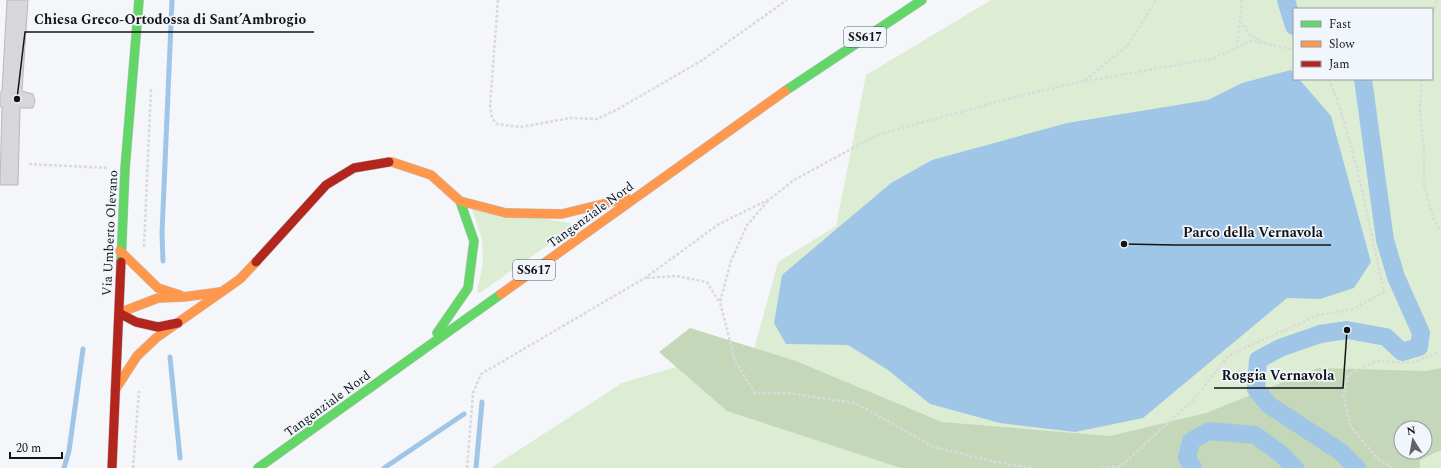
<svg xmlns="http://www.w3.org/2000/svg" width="1441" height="468" viewBox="0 0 1441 468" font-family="Spectral,serif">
	<rect width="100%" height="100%" fill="#f4f6f9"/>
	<path fill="#ddedd4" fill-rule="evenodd" d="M991,0H1441V468H491L622,383L686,364L754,349L778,262L836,226L866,75ZM1294,9H1432V79H1294ZM1401,428H1425V452H1401Z
		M471,207L570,223L571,226L569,230L480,293L477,292L483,263L482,239Z"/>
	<path fill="#c4d7b9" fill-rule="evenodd" d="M690,328L796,361L942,422L1110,436L1206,413L1318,368L1426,371L1441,368V450L1420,460V468H901L727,411L659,352ZM1401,428H1425V452H1401Z"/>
	<path fill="#a0c6e7" d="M1291,70L1294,74V79H1299L1331,116L1371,262L1354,288L1320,299L1287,298L1143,418L1075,432L1000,423L930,404L888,370L848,345L786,344L774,323L782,275L891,183L932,160L1067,123L1208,100L1242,83Z"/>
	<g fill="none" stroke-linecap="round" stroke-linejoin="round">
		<path stroke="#a0c6e7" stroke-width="5" d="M163,261L162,233L172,0
			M170,357L180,458
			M64,468L69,451L83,349
			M384,468L464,414
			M476,468L482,402"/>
		<path stroke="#a0c6e7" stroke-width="18" d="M1286,0L1294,26
			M1193,468L1187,458L1191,441L1209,431L1255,435L1281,454L1295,468
			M1357,468L1341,452L1269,405L1256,389L1258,360L1280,348L1320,334L1347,330L1386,337L1402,352L1419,347L1421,333L1396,277L1385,240L1363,79"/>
	</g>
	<path fill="#d7d7d9" stroke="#b9b8ba" d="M7,0H28L22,91L33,94L35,101L33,108H20L18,185H0L2,107L0,106V93L2,91Z"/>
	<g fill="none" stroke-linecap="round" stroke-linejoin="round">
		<defs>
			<path id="fast" d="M785,91L922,0
				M121,262L125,169L139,0
				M437,333L468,288L474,241L460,201
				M258,468L501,294"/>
			<path id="slow" d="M389,162H392L431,175L460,201L506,213L562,214L627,198
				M120,251L158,288L180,295
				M501,294L785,91
				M119,313L158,298L183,297L220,292
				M115,390L137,356L156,338L240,279L256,262"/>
			<path id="jam" d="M256,262L326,185L354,168L389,162
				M119,313L136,322L158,327L178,323
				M112,468L121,262"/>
		</defs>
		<use href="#fast" stroke="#c4c6c9" stroke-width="10"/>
		<use href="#slow" stroke="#c4c6c9" stroke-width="10"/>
		<use href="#jam" stroke="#c4c6c9" stroke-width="10"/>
		<path stroke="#dadadb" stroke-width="2.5" stroke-dasharray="3 2" stroke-linecap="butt" d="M498,0L490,105L492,118L497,124L520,127L571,118L597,119L618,109L701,61L787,0
			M1432,18L1437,0
			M1240,21L1249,34L1262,42
			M1237,48L1242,0
			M1422,79L1420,110L1424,150V184L1433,218L1441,231
			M1085,81L1211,59L1237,48L1249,41L1264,43L1294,50
			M29,164L109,168
			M768,201L747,225L731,261L720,302L735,361L755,393H787L855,403L934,447L995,462L1032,468
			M144,247L151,88
			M647,278L676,276L707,282L716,297L720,302
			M133,468L139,391
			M467,468L473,393L481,374L645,278L719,224L770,199L794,180L877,135L1015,97L1084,81L1128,45L1156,0
			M1102,468L1121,466L1194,399L1229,355L1319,315L1353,309L1384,292C1368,221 1356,147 1329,79
			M1393,468L1378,459L1351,427L1343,395L1348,375L1376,361L1411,363L1441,351"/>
		<use href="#fast" stroke="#63d668" stroke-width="9"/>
		<use href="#slow" stroke="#ff974d" stroke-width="9"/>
		<use href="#jam" stroke="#b3261e" stroke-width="9"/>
	</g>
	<g text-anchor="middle" stroke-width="3.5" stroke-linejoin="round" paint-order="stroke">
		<g fill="#f1f6fc" stroke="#56585b" stroke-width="1">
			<rect x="844" y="27" width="42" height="20" rx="3"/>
			<rect x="513" y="260" width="42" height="20" rx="3"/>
		</g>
		<g font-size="12" font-weight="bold" fill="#131416">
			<text x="865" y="41">SS617</text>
			<text x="534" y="274">SS617</text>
		</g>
		<g font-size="13" fill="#131416" stroke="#f1f6fc">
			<text transform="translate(590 214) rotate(-36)" y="5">Tangenziale Nord</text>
			<text transform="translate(109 233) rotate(-87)" y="5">Via Umberto Olevano</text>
			<text transform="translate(327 403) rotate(-36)" y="5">Tangenziale Nord</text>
		</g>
	</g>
	<path fill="none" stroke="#131416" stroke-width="1.5" d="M17 99L25 32H314M1124 244L1175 245H1331M1347 330L1343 388H1214"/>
	<g fill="#131416" stroke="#f1f6fc" stroke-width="1.5">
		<circle cx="17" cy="99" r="4"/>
		<circle cx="1124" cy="244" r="4"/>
		<circle cx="1347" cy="330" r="4"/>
	</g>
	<g font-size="14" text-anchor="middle" font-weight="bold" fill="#131416" stroke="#f1f6fc" stroke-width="3.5" stroke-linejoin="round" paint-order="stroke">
		<text x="170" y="24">Chiesa Greco-Ortodossa di Sant’Ambrogio</text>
		<text x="1253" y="237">Parco della Vernavola</text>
		<text x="1278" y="380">Roggia Vernavola</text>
	</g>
	<rect x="1293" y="8" width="140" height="72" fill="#f1f6fc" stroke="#989ca0"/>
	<rect x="1301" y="21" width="20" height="6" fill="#63d668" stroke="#989ca0"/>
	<text x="1329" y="28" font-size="12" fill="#131416">Fast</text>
	<rect x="1301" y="41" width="20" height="6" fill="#ff974d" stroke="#989ca0"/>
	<text x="1329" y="48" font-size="12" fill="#131416">Slow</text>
	<rect x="1301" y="61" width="20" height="6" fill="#b3261e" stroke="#989ca0"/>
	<text x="1329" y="68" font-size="12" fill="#131416">Jam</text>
	<g transform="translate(1413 440) rotate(349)"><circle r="19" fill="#f1f6fc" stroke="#989ca0"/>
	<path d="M0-3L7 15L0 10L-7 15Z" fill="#626365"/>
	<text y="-6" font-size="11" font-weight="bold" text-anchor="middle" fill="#131416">N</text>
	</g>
	<path d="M10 452v6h52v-6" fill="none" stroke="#131416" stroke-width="2"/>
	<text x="16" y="452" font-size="12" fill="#131416" stroke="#f1f6fc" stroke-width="3" paint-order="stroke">20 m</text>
</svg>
